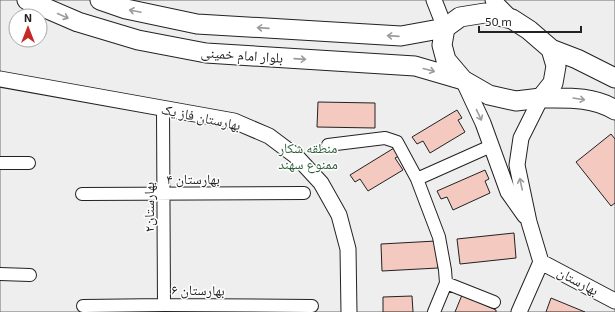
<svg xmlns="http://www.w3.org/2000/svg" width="615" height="312" viewBox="0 0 615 312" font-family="'Exo 2','Noto Naskh Arabic',sans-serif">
	<rect width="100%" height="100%" fill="#fff"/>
	<path fill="#eee" stroke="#6f6f6f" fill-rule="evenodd" d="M0,0H615V312H0ZM16,16H40V40H16Z"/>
	<path fill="#f3c9c0" stroke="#222" d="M318,102L375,103V128L317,127Z
		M457,110L462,118L458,120L465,132L430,153L423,141L417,144L412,137Z
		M611,134L615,139V203L611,206L576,162Z
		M394,148L399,156L395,158L403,170L368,191L360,179L355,182L350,175Z
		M485,170L489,179L485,181L490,193L453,210L447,197L441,199L437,191Z
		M514,233L516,258L460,264L457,239Z
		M436,241L438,268L382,271L381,244Z
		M462,295L496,310V312H455Z
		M412,296L413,312H383V297Z
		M551,298L585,312H546Z"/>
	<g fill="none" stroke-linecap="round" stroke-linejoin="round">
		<defs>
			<path id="minor" d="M163,109L164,305
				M328,145L385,138L397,142L417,179L439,237L445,270L446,283L434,312
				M0,163H29
				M417,179L491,146
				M82,194L304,193
				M0,274L30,275
				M446,283L494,302
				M83,306L164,305L312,306"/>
			<path id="tertiary" d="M434,0L445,28
				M493,0L512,19
				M0,79L234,121L269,136L297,157L321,183L339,215L348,249L349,312
				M463,80L483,123L508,192L525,216
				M541,262L615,301
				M519,312L541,262L529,222L517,165L521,138L541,98"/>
			<path id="primary" d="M27,0L78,22L138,40L206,53L415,66L463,80
				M100,0L126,9L197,24L401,36L445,28
				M485,13L512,19L529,30L551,49L556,66L553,83L541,98L516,101L489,95L463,80L446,60L442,45L445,28L460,17Z
				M551,49L577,59L615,78
				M541,98C566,98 593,96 615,110"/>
		</defs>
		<use href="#minor" stroke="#222" stroke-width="14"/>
		<use href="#tertiary" stroke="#222" stroke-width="17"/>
		<use href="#primary" stroke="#222" stroke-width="21"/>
		<use href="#minor" stroke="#fff" stroke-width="12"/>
		<use href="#tertiary" stroke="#fff" stroke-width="15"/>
		<use href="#primary" stroke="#fff" stroke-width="19"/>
	</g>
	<defs><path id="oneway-shaft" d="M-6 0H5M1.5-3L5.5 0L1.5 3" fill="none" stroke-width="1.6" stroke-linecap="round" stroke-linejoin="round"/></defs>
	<g stroke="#9c9c9c">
		<use href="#oneway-shaft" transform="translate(135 11) rotate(-168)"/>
		<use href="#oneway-shaft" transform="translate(63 16) rotate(24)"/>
		<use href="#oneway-shaft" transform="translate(263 28) rotate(-176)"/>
		<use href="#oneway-shaft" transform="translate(393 36) rotate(-176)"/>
		<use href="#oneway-shaft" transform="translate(300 59) rotate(4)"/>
		<use href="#oneway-shaft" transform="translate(429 70) rotate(15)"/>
		<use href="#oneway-shaft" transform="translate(579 99) rotate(9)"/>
		<use href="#oneway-shaft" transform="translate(479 115) rotate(65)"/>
		<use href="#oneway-shaft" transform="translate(521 184) rotate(-102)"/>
	</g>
	<g text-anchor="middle" stroke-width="3" stroke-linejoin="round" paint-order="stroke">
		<g font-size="14" fill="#222" stroke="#fff">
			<text transform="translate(242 55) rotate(4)" y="5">بلوار امام خمینی</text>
			<text transform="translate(201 117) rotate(12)" y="5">بهارستان فاز یک</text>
			<text x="193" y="184">بهارستان ۴</text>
			<text transform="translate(149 207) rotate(-90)" y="5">بهارستان۲</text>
			<text transform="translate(578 281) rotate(28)" y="5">بهارستان</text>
			<text transform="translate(198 290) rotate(1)" y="5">بهارستان ۶</text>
		</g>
		<g font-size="14" fill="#2f5e38" stroke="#fff">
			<text x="308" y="153">منطقه شکار<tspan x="308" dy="16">ممنوع سهند</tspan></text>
		</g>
	</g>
	<g transform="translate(28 28)"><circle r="19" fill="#ffffff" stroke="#a7a7a7"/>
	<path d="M0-3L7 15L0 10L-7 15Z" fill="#c62828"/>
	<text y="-6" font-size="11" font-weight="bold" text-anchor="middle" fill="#222222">N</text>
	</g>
	<path d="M479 26v6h102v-6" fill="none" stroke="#222222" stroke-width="2"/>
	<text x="485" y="26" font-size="12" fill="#222222" stroke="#ffffff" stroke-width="3" paint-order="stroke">50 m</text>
</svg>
